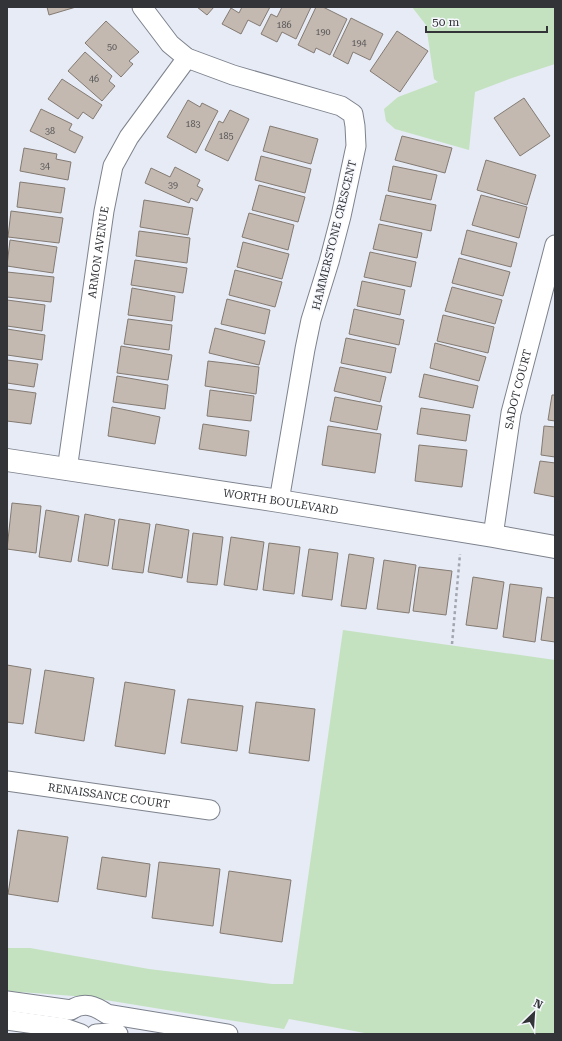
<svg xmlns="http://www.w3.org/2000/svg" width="562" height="1041" viewBox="0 0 562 1041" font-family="'Roboto Serif',serif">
	<rect width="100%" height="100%" fill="#e6ebf6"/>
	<path fill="#c4e2bf" d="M412,7H555V64L512,78L475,92L469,150L395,129L386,121L384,109L398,97L438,82L434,79L426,25Z
		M343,630L555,660V1034H370L289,1019L284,1029L87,997L7,991V948H30L149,969L272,984H293Z"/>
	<path fill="#c3b9b1" stroke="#837a72" d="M47,7H76L49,15Z
		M197,7H214L207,15Z
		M242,7H270L260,26L248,20L241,34L222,24L231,8L239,13Z
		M282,7H311L296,39L282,32L277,42L261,34L271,14L277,17Z
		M316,7H323L347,19L330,55L316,48L314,53L298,45Z
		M351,18L383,34L370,60L353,52L348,64L333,56Z
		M106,21L139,52L129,61L133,64L121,77L85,43Z
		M397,31L428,51L400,92L370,71Z
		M85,52L112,76L109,81L115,86L102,101L68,71Z
		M62,79L102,105L93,119L83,112L78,119L48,99Z
		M524,98L550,136L520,156L494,118Z
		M188,100L200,107L202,103L218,111L196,153L167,137Z
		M41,109L72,124L69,130L83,137L75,153L30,131Z
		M230,110L249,119L228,161L205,150L219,121L223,123Z
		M270,126L318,139L311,164L263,151Z
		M402,136L452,148L445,173L395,160Z
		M24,148L57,154L56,159L71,162L68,180L20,171Z
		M261,156L311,169L305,193L255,180Z
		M486,160L536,175L527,205L477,190Z
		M393,166L437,175L431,200L388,191Z
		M175,167L200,180L197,186L203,189L197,201L191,198L189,203L145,183L151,168L170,177Z
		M20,182L65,188L61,213L17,207Z
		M259,185L305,197L298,222L252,210Z
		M386,195L436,205L431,231L380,220Z
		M481,195L527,207L519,238L472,225Z
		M144,200L193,208L188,235L140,227Z
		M11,211L63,218L59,243L8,237Z
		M249,213L294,225L288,250L242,237Z
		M379,224L422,233L417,258L373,249Z
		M467,230L517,243L511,267L461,254Z
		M139,231L190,238L187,263L136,256Z
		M10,240L57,247L53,273L7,266Z
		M243,242L289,254L282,279L237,267Z
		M370,252L416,262L411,287L364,277Z
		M459,258L510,272L503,296L452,283Z
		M135,260L187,268L183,293L131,285Z
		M235,270L282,282L275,307L229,295Z
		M7,272L54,277L51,302L7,297Z
		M362,281L405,290L400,315L357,306Z
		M452,287L502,300L495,324L445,311Z
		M132,288L175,296L172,321L128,315Z
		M227,299L270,310L265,334L221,324Z
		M7,300L45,305L42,331L7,326Z
		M354,309L404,320L399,345L349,334Z
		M443,315L494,327L488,353L437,341Z
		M128,319L172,325L169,350L124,344Z
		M215,328L265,341L259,365L209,353Z
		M7,329L45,335L42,360L7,355Z
		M346,338L396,348L391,373L341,363Z
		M435,343L486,357L479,381L430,368Z
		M121,346L172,355L168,380L117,373Z
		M7,360L38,364L34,387L7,383Z
		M208,361L259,367L256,394L205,386Z
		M340,367L386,377L380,402L334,391Z
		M424,374L478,386L473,408L419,397Z
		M117,376L168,385L165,409L113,402Z
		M7,389L36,393L31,424L7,421Z
		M210,390L254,396L251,421L207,416Z
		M552,395H555V421L548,420Z
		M335,397L382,406L377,430L330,421Z
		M112,407L160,417L155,444L108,436Z
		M421,408L470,415L466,441L417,434Z
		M203,424L249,431L246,456L199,449Z
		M328,426L381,434L375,473L322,465Z
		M544,426L555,427V457L541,455Z
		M419,445L467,450L462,487L415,481Z
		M540,461L555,463V497L534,493Z
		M12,503L41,506L36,553L7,549Z
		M46,510L79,516L71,562L39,557Z
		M85,514L115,520L108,566L78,561Z
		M119,519L150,524L143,573L112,569Z
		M156,524L189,530L182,578L148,572Z
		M193,533L223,537L217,585L187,582Z
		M231,537L264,542L257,590L224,585Z
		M269,543L300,547L294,594L263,590Z
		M309,549L338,553L332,600L302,596Z
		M349,554L374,558L366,609L341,606Z
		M384,560L416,565L409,613L377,609Z
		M419,567L452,571L446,615L413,611Z
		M473,577L504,582L497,629L466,625Z
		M510,584L542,588L535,642L503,637Z
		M547,597L555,598V642L541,640Z
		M7,665L31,669L23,724L7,722Z
		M45,670L94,678L84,741L35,733Z
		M125,682L175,690L165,754L115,746Z
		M188,699L243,706L237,751L181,743Z
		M256,702L315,709L309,761L249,753Z
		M18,830L68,837L58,902L8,894Z
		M102,857L150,864L146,897L97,889Z
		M159,862L220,869L213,926L152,918Z
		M229,871L291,880L282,942L220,933Z"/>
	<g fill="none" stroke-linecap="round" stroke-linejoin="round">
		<defs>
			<g id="street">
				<path d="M142,7L170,44L187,58L233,75L341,106L353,114L355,126L356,146L341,216L329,262L311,320L305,349L279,501"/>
				<path id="s1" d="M67,470L104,211L113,166L129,137L187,58"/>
				<path id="s2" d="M493,536L511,413L555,245"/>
				<path id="s3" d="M7,781L210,810"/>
				<path d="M7,1001L71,1010C84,1001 95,1006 107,1014L228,1034"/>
				<path d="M7,1020L64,1028L81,1034"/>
				<path d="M96,1034L110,1033L118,1034"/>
			</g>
			<g id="secondary">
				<path id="s4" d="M7,460L279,501L493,536L555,547"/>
			</g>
		</defs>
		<use href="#street" stroke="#7d828c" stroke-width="21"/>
		<use href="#secondary" stroke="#7d828c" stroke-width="24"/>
		<path stroke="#a2a6ae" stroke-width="2.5" stroke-dasharray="3 3" stroke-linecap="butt" d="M452,644L460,554"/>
		<use href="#street" stroke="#fff" stroke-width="19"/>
		<use href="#secondary" stroke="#fff" stroke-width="22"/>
	</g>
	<g text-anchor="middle" stroke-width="3" stroke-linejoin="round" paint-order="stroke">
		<g font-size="9" fill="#565556">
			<text x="284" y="28">186</text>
			<text x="323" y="35">190</text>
			<text x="359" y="46">194</text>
			<text x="112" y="50">50</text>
			<text x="94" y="82">46</text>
			<text x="193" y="127">183</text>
			<text x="50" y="134">38</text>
			<text x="226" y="139">185</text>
			<text x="45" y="169">34</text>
			<text x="173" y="188">39</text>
		</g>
		<g font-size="11" fill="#323438" stroke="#f6f8fd">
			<text transform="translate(334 235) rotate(-76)" y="4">HAMMERSTONE CRESCENT</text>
			<text dy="4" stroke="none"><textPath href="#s1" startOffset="220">ARMON AVENUE</textPath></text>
			<text dy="4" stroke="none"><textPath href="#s2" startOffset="149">SADOT COURT</textPath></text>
			<text dy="4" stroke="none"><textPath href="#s4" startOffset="277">WORTH BOULEVARD</textPath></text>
			<text dy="4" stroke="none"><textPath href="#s3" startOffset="103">RENAISSANCE COURT</textPath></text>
		</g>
	</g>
	<rect width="562" height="1041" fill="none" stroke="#323438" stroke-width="16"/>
	<g transform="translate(534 1013) rotate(25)" stroke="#f6f8fd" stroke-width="3" paint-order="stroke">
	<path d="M0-3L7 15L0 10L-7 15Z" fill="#323438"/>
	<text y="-6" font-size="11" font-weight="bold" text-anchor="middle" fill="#323438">N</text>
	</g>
	<path d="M426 26v6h121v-6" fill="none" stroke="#323438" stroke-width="2"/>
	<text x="432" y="26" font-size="12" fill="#323438" stroke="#f6f8fd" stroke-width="3" paint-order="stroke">50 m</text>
</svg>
